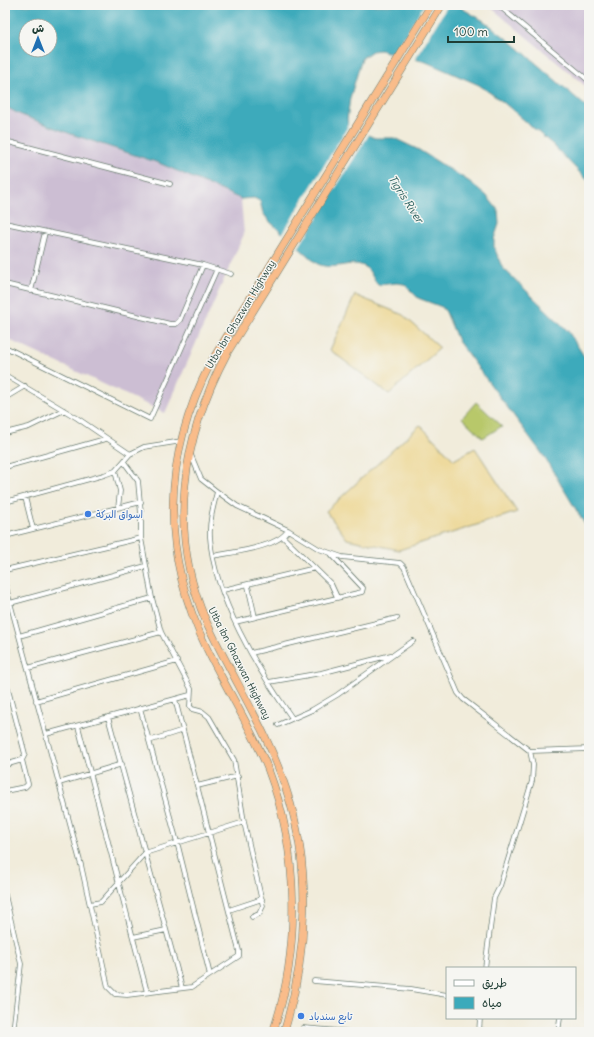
<svg xmlns="http://www.w3.org/2000/svg" width="594" height="1037" viewBox="0 0 594 1037" font-family="Delius,'Playpen Sans Arabic',sans-serif">
	<rect width="100%" height="100%" fill="#f6f6f2"/>
	<filter id="ink" filterUnits="userSpaceOnUse"><feTurbulence type="fractalNoise" baseFrequency=".025" numOctaves="2"/><feDisplacementMap in="SourceGraphic" scale="8" xChannelSelector="R" yChannelSelector="G"/><feConvolveMatrix kernelMatrix="1 2 1 2 8 2 1 2 1" color-interpolation-filters="sRGB"/></filter>
	<filter id="wash" filterUnits="userSpaceOnUse"><feTurbulence type="fractalNoise" baseFrequency=".012" numOctaves="4" result="noise"/><feDisplacementMap in="SourceGraphic" scale="16" xChannelSelector="R" yChannelSelector="G"/><feGaussianBlur stdDeviation="0.9" result="paint"/><feColorMatrix in="noise" values="0 0 0 0 0 0 0 0 0 0 0 0 0 0 0 0 0 1.4 0 .05"/><feComposite in="paint" operator="in"/></filter>
	<g filter="url(#wash)">
		<rect width="100%" height="100%" fill="#f1ecdb"/>
		<path fill="#ccbed3" d="M488,5H589V89Z
			M5,106L19,114L71,134L159,163L241,199L244,234L165,413L5,338Z"/>
		<path fill="#b8c86a" stroke="#6c824f" d="M476,402L502,426L483,438L462,418Z"/>
		<path fill="#eeda9e" stroke="#868c69" d="M355,295L403,315L440,348L389,394L330,350Z
			M420,425L454,460L475,448L517,512L399,550L347,539L326,511Z"/>
		<path fill="#3caabb" stroke="#2e7478" fill-rule="evenodd" d="M5,5H456L484,21L515,45L589,109V182L552,144L503,102L479,85L426,62L380,50L372,51L362,58L350,98L347,120L349,125L375,138H394L419,150L470,182L486,195L498,210L499,224L494,239V247L502,267L568,331L589,364V531L543,455L458,341L446,312L442,307L418,298L404,284L397,283L378,285C373,280 372,272 365,267C351,258 334,273 316,263L269,221L263,213L260,201L254,198L241,199L159,163L71,134L19,114L6,107ZM26,26H50V50H26Z"/>
		<path fill="#f1ecdb" d="M424,5H448L414,61L393,55Z
			M350,123L370,133L297,250L281,236Z"/>
	</g>
	<g filter="url(#ink)">
		<g fill="none" stroke-linecap="round" stroke-linejoin="round">
			<defs>
				<path id="street" d="M498,5L589,81
					M5,141L170,184
					M5,223L203,265L231,274
					M5,284L170,324H176L180,320L203,265
					M31,291L45,232
					M5,347L150,419L217,269
					M5,375L77,418L130,454
					M5,398L25,386
					M5,433L29,427L64,410
					M191,455L201,479L215,490L237,506L288,530L319,549L342,557L400,563L404,567L458,693L463,699L530,751L533,765L532,781L500,886L494,898L485,968
					M5,467L105,439
					M115,471L120,491L118,508
					M217,492C213,507 209,522 210,537C214,597 258,670 292,718
					M25,497L33,529
					M5,502L104,475L115,471L130,454L144,447L182,441
					M5,536L141,502
					M283,537L331,584L337,597
					M141,538L152,598L161,632L191,689L190,706L192,709L203,712L209,717L234,760L244,822L263,906L259,914L252,917
					M213,556C232,552 278,548 288,530
					M5,570L141,538V514L138,481L124,462
					M5,584L81,865L108,987L115,994L127,995L192,987L239,956V951L175,699
					M248,586L255,617
					M223,590L315,568
					M10,603L146,566
					M235,622L362,592L363,588L332,555
					M19,636L152,598
					M251,653L397,618
					M28,668L161,632
					M5,678L25,754L22,760L5,765
					M269,682L321,673L391,655
					M36,701L177,661
					M140,708L177,842L210,975
					M108,717L182,988
					M278,725L312,710L337,695L413,641
					M78,726L147,992
					M46,734L190,695
					M149,741L183,730
					M530,751L589,749
					M59,783L122,764
					M197,786L238,776
					M5,791L25,787L28,784L22,760
					M5,895L21,964L13,1032
					M90,904L101,902L145,853L244,822
					M229,910L262,899
					M133,937L166,930
					M314,981L411,989L447,995
					M303,1028L352,1032
					M480,1030L492,1032
					M479,1032L480,1018
					M558,1032L560,1018"/>
				<path id="highway" d="M273,1032C301,950 299,850 268,769C251,727 227,690 207,649C160,552 162,458 211,362L431,5
					M284,1032C308,954 312,866 286,789C267,729 232,678 206,621C167,532 182,437 227,353L442,5"/>
			</defs>
			<use href="#street" stroke="#687a6e" stroke-width="5.5"/>
			<use href="#highway" stroke="#687a6e" stroke-width="8"/>
			<use href="#street" stroke="#fff" stroke-width="4"/>
			<use href="#highway" stroke="#f9bc8a" stroke-width="7"/>
		</g>
	</g>
	<g fill="#3f7fe0" stroke="#f6f6f2" stroke-width="1.5">
		<circle cx="88" cy="514" r="4"/>
		<circle cx="301" cy="1016" r="4"/>
	</g>
	<g text-anchor="middle" stroke-width="3" stroke-linejoin="round" paint-order="stroke">
		<g font-size="10" fill="#1f3d34" stroke="#f6f6f2">
			<text transform="translate(240 314) rotate(-59)" y="4">Utba ibn Ghazwan Highway</text>
			<text transform="translate(240 663) rotate(63)" y="4">Utba ibn Ghazwan Highway</text>
		</g>
		<g font-size="10" fill="#366cbe" stroke="#f6f6f2" text-anchor="start">
			<text x="96" y="518">اسواق البركة</text>
			<text x="309" y="1020">تابع سندباد</text>
		</g>
		<g font-size="11" font-style="italic" fill="#285e5c" stroke="#f6f6f2">
			<text transform="translate(406 199) rotate(57)" y="4">Tigris River</text>
		</g>
	</g>
	<rect width="594" height="1037" fill="none" stroke="#f6f6f2" stroke-width="20"/>
	<rect x="446" y="967" width="130" height="52" fill="#f6f6f2" stroke="#a0aca6"/>
	<rect x="454" y="980" width="20" height="6" fill="#ffffff" stroke="#a0aca6"/>
	<text x="482" y="987" font-size="12" fill="#1f3d34">طريق</text>
	<rect x="454" y="997" width="20" height="12" fill="#3caabb" stroke="#a0aca6"/>
	<text x="482" y="1007" font-size="12" fill="#1f3d34">مياه</text>
	<g transform="translate(38 38)"><circle r="19" fill="#f6f6f2" stroke="#a0aca6"/>
	<path d="M0-3L7 15L0 10L-7 15Z" fill="#1f6fb2"/>
	<text y="-6" font-size="11" font-weight="bold" text-anchor="middle" fill="#1f3d34">ش</text>
	</g>
	<path d="M448 36v6h66v-6" fill="none" stroke="#1f3d34" stroke-width="2"/>
	<text x="454" y="36" font-size="12" fill="#1f3d34" stroke="#f6f6f2" stroke-width="3" paint-order="stroke">100 m</text>
</svg>
